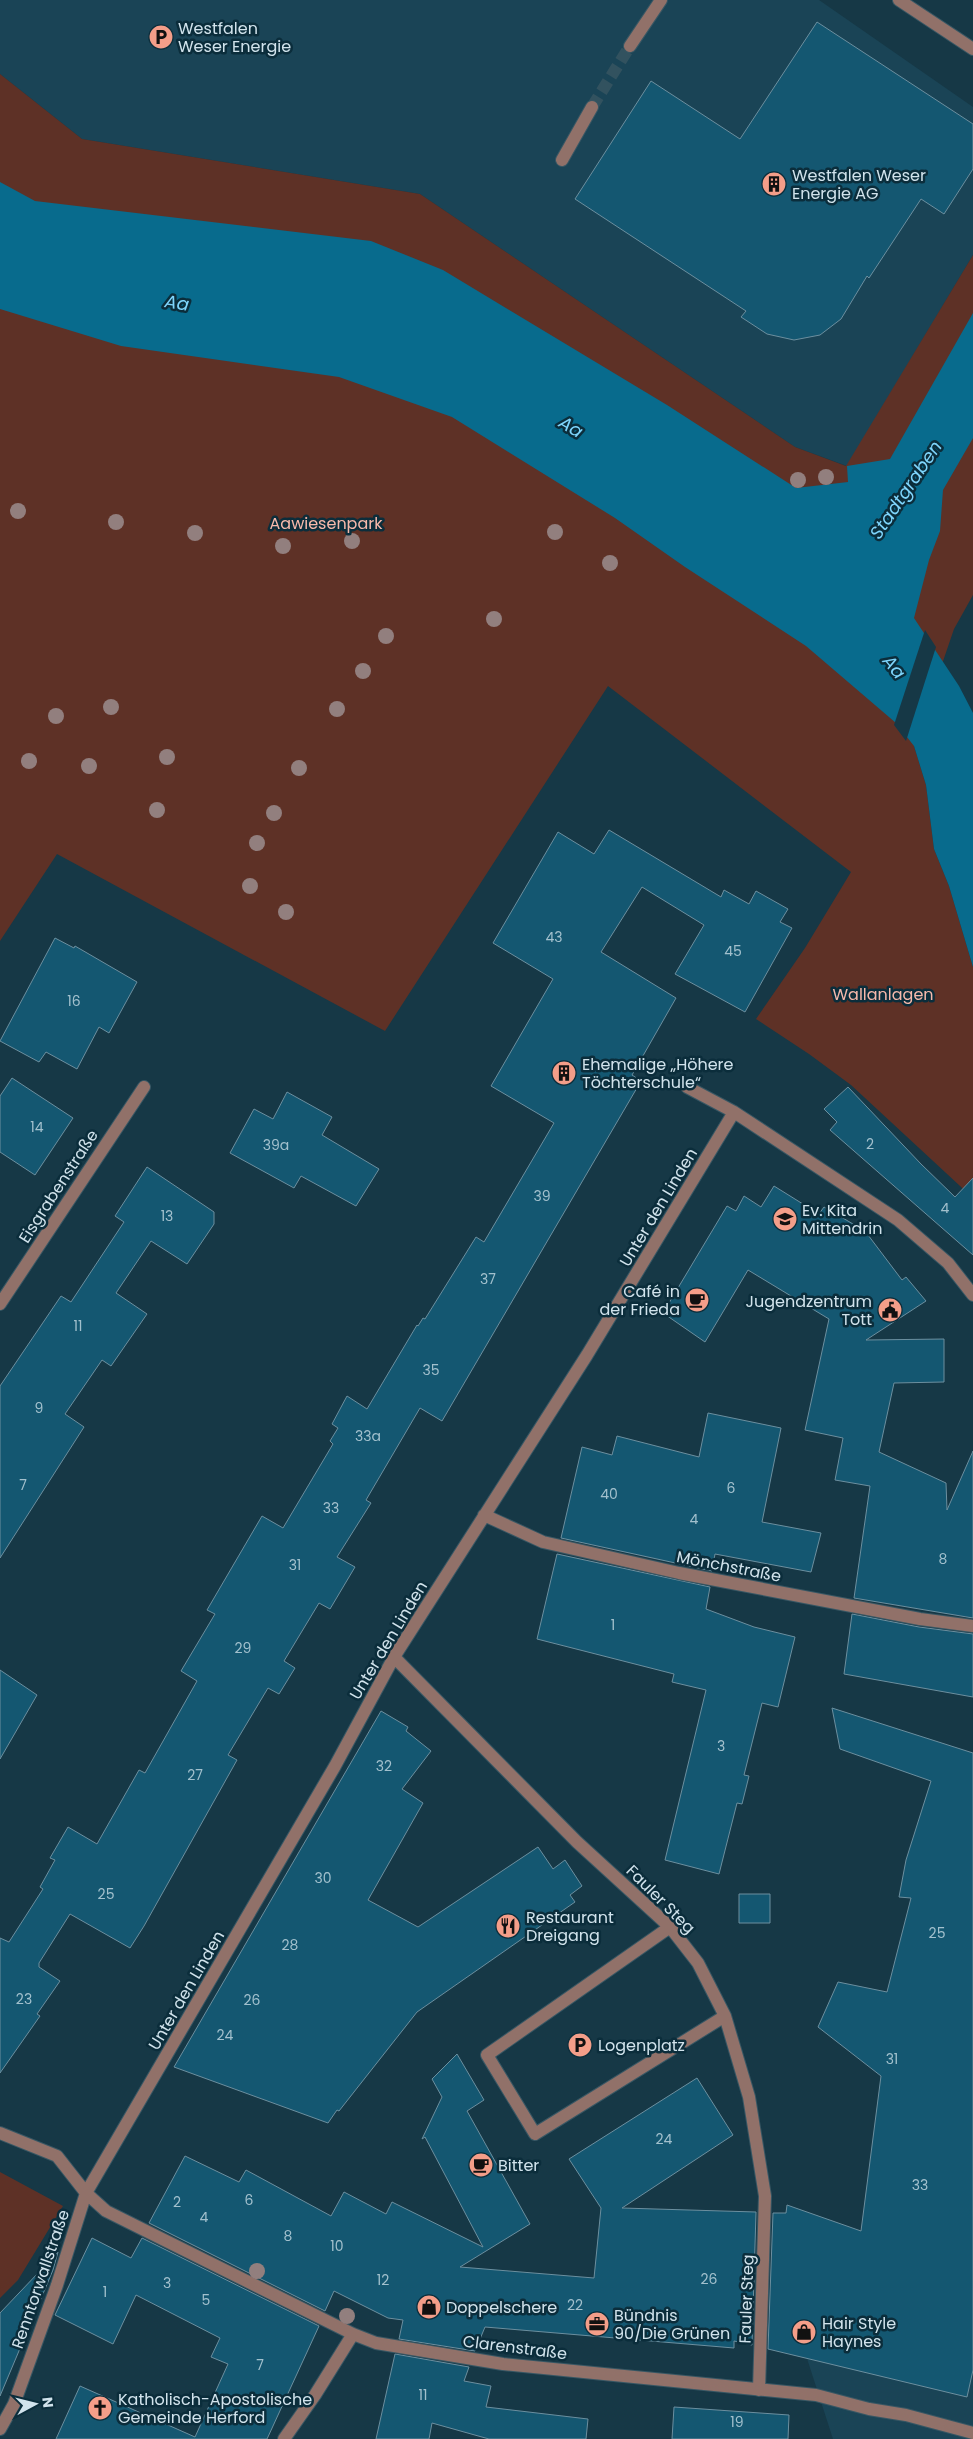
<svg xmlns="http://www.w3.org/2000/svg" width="973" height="2439" viewBox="0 0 973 2439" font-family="Poppins,sans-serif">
	<rect width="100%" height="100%" fill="#163846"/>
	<path fill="#1a4456" d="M0,0H819L973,107V255L847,466L795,447L420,194L82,139L0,74Z
		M973,2102V2439H833L792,2312Z"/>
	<path fill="#5e3126" d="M0,74L82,139L420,194L795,447L846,466L973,255V595L954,629L914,746L926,785L934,849L949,886L973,967V1198L851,1085L809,1054L756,1019L805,948L851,872L608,686L385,1031L57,854L0,941Z
		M0,2172L63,2206L18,2280L0,2298Z"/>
	<path fill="#086b8d" d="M0,182L35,201L371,241L443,270L667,405L796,488L848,482L847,466L890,459L973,313V438L943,490L940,531L929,560L914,618L959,686L973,713V967L949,886L934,849L926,785L914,746L896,723L806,646L685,567L615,518L452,417L339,377L121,346L0,309Z"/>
	<path fill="#163846" d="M925,630L936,647L906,741L894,725Z"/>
	<path fill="#145771" stroke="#6c8f9f" d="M817,22L973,124V169L944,214L921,199L869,278L867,276L841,319L820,335L794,340L767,334L741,317L746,311L575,199L651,81L740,139Z
		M609,830L721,897L724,890L749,904L756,891L788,909L780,922L792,928L745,1012L675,974L704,925L642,887L601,952L676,998L632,1075L641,1081L442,1421L420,1408L366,1500L371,1503L337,1557L355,1567L330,1609L319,1603L284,1661L295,1668L279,1694L268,1688L228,1755L237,1760L144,1926L130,1948L70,1914L39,1963V1967L60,1981L37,2014L40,2016L0,2073V1938L9,1942L43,1889L40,1887L55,1860L50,1858L68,1827L97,1844L139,1770L145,1773L197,1681L181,1671L215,1614L207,1610L262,1516L283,1528L333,1444L330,1441L338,1428L332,1424L347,1396L367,1409L417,1325L418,1326L423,1318L425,1319L476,1237L484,1242L554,1123L491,1086L553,979L493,943L558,832L594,854Z
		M55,938L74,948L75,946L137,982L109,1033L99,1027L77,1069L46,1052L39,1062L0,1041Z
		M12,1078L73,1118L35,1175L0,1152V1096Z
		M848,1087L921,1164L955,1197L973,1178V1255L830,1130L837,1122L824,1109Z
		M287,1092L332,1117L322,1135L379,1169L356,1206L301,1176L294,1188L230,1153L254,1109L273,1119Z
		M147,1167L214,1212V1224L187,1264L151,1241L116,1293L147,1314L111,1366L102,1360L65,1414L84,1427L0,1558V1386L61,1296L71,1302L124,1222L115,1216Z
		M774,1186L819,1214L824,1207L865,1231L902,1280L906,1277L926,1301L866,1340L944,1339V1382L894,1383L879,1452L946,1483L947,1510L973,1451V1618L854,1598L870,1486L835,1480L843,1438L805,1430L829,1319L748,1270L705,1342L663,1313L727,1206L736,1211L744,1196L761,1207Z
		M708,1413L781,1428L762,1522L821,1533L811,1572L715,1554L712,1571L561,1538L582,1447L612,1455L617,1436L699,1457Z
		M557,1554L710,1587L706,1609L754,1627L795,1637L778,1707L762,1703L744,1775L749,1776L742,1804L737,1803L719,1874L665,1860L706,1690L672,1682L674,1674L537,1639Z
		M852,1614L919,1627L973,1634V1697L844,1674Z
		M0,1670L37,1695L0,1759Z
		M832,1708L973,1753V2370L967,2397L768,2349L773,2213H786L787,2205L861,2231L881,2076L818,2027L838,1982L887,1992L911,1898L899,1897L906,1860L931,1781L840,1749Z
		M381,1711L408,1727L406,1731L431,1751L402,1789L423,1803L368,1900L418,1927L538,1847L553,1869L565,1860L582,1886L570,1895L575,1902L417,2012L339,2111L337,2110L328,2123L174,2067Z
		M739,1894H770V1923H739Z
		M457,2054L484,2100L467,2111L530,2224L460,2267L594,2278L601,2208L569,2159L697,2078L733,2135L622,2208L756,2212L752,2345L734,2341V2348L485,2327L475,2351L399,2339L403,2320L388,2318L334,2291L325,2311L149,2223L185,2156L239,2182L246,2170L331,2216L344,2192L386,2214L392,2202L483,2247L425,2137L422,2139L442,2097L432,2079Z
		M92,2238L131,2258L142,2238L319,2326L267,2439H56L80,2386L195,2437L228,2364L211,2357L220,2338L136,2295L113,2344L55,2315Z
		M58,2252L53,2270L0,2396V2313Z
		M395,2354L469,2367L464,2381L491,2386L486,2407L588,2419L586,2439H489L432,2423L429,2439H376Z
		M674,2407L789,2415L788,2439H672Z"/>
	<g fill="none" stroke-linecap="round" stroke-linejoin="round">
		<path stroke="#32525f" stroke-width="12" stroke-dasharray="12 6" stroke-linecap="butt" d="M592,107L630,46"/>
		<defs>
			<path id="minor" d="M899,0L973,49
				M630,46L661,0
				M562,160L592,107
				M687,1087L734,1112L898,1220L948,1263L973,1295
				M0,1304L144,1087
				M484,1515L543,1542L679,1573L920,1619L973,1626
				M394,1657L577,1842L670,1927L698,1963L725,2016L749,2097L765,2196L759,2390
				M670,1927L487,2055L535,2134L725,2016
				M0,2133L57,2156L86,2193L106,2211L353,2334L376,2343L503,2364L816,2395L869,2409L906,2415L973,2433
				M0,2429L14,2404L57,2285L86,2193L335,1766L394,1657L587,1355L734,1112
				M284,2439L315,2395L353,2334"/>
		</defs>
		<use href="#minor" stroke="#385764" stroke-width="14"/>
		<use href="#minor" stroke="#917169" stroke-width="12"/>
	</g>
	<g fill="#927f7e">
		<circle cx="826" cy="477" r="8"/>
		<circle cx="798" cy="480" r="8"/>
		<circle cx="18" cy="511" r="8"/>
		<circle cx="116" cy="522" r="8"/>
		<circle cx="555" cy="532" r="8"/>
		<circle cx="195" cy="533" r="8"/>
		<circle cx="352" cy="541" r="8"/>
		<circle cx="283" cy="546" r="8"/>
		<circle cx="610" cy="563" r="8"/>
		<circle cx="494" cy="619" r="8"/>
		<circle cx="386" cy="636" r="8"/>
		<circle cx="363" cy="671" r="8"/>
		<circle cx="111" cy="707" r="8"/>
		<circle cx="337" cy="709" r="8"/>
		<circle cx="56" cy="716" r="8"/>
		<circle cx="167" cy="757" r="8"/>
		<circle cx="29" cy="761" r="8"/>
		<circle cx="89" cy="766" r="8"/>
		<circle cx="299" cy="768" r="8"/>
		<circle cx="157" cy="810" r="8"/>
		<circle cx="274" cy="813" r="8"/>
		<circle cx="257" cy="843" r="8"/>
		<circle cx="250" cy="886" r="8"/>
		<circle cx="286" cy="912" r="8"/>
		<circle cx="257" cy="2271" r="8"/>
		<circle cx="347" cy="2316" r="8"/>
	</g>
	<defs>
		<symbol id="parking-disc" viewBox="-11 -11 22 22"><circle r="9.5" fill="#f49e89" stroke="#0b2d3b"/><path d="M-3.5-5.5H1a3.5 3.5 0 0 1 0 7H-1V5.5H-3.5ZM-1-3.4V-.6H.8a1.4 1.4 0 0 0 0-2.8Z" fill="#111"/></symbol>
		<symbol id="building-disc" viewBox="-11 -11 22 22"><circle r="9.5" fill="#f49e89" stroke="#0b2d3b"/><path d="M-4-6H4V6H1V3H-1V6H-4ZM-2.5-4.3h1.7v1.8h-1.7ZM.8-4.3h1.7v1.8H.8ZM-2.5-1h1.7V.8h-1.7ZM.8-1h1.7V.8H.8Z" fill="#111"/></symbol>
		<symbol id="school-disc" viewBox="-11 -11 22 22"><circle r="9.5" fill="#f49e89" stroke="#0b2d3b"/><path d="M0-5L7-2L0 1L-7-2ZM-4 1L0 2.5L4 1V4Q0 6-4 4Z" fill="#111"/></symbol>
		<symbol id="cafe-disc" viewBox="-11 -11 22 22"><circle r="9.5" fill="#f49e89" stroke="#0b2d3b"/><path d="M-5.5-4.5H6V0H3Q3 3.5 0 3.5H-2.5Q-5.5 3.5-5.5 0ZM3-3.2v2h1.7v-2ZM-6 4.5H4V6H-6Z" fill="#111"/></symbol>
		<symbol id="civic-disc" viewBox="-11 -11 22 22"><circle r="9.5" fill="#f49e89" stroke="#0b2d3b"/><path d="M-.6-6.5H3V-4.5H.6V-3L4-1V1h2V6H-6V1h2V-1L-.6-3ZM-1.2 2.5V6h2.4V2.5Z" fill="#111"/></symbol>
		<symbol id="restaurant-disc" viewBox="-11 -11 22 22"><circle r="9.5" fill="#f49e89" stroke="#0b2d3b"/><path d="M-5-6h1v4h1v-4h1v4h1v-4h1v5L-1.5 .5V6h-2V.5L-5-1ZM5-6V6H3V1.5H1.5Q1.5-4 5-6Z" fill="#111"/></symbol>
		<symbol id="shop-disc" viewBox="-11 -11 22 22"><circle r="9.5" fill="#f49e89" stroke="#0b2d3b"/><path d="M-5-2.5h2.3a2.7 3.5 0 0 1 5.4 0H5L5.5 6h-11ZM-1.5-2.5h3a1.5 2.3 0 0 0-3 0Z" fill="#111"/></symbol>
		<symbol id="office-disc" viewBox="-11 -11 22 22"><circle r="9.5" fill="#f49e89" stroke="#0b2d3b"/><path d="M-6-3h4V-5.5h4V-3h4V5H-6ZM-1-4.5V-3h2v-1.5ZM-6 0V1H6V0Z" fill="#111"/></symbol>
		<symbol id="church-disc" viewBox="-11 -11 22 22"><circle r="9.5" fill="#f49e89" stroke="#0b2d3b"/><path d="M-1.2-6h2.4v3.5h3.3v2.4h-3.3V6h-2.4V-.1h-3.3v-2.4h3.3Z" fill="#111"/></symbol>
	</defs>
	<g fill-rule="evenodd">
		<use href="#parking-disc" x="147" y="23" width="28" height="28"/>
		<use href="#building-disc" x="760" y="170" width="28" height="28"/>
		<use href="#building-disc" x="550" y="1059" width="28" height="28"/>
		<use href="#school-disc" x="771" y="1205" width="28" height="28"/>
		<use href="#cafe-disc" x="683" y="1286" width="28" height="28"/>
		<use href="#civic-disc" x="876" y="1296" width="28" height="28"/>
		<use href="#restaurant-disc" x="494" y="1912" width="28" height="28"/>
		<use href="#parking-disc" x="566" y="2031" width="28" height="28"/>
		<use href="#cafe-disc" x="467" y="2151" width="28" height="28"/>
		<use href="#shop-disc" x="415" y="2293" width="28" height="28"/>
		<use href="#office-disc" x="583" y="2310" width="28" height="28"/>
		<use href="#shop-disc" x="790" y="2318" width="28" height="28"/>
		<use href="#church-disc" x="86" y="2394" width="28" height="28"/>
	</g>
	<g text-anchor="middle" stroke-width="5" stroke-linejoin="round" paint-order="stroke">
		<g font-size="14" fill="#a2c0cd">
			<text x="554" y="942">43</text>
			<text x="733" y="956">45</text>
			<text x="74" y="1006">16</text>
			<text x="37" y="1132">14</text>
			<text x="870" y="1149">2</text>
			<text x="276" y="1150">39a</text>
			<text x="542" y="1201">39</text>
			<text x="945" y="1213">4</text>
			<text x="167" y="1221">13</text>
			<text x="488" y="1284">37</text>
			<text x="78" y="1331">11</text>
			<text x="431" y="1375">35</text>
			<text x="39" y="1413">9</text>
			<text x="368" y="1441">33a</text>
			<text x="23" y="1490">7</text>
			<text x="731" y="1493">6</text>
			<text x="609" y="1499">40</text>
			<text x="331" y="1513">33</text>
			<text x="694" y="1524">4</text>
			<text x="943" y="1564">8</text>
			<text x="295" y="1570">31</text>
			<text x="613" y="1630">1</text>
			<text x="243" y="1653">29</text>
			<text x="721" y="1751">3</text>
			<text x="384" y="1771">32</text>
			<text x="195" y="1780">27</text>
			<text x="323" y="1883">30</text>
			<text x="106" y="1899">25</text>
			<text x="937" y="1938">25</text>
			<text x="290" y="1950">28</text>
			<text x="24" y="2004">23</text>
			<text x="252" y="2005">26</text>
			<text x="225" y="2040">24</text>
			<text x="892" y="2064">31</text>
			<text x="664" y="2144">24</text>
			<text x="920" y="2190">33</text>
			<text x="249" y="2205">6</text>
			<text x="177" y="2207">2</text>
			<text x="204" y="2222">4</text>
			<text x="288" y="2241">8</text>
			<text x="337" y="2251">10</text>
			<text x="709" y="2284">26</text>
			<text x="383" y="2285">12</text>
			<text x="167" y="2288">3</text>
			<text x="105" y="2297">1</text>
			<text x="206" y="2305">5</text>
			<text x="575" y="2310">22</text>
			<text x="260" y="2370">7</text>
			<text x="423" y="2400">11</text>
			<text x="737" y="2427">19</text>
		</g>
		<g font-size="16" fill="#d1e3ec" stroke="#0b2d3b" text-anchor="start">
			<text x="178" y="34">Westfalen<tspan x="178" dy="18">Weser Energie</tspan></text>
			<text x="792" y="181">Westfalen Weser<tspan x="792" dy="18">Energie AG</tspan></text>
			<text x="582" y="1070">Ehemalige „Höhere<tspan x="582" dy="18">Töchterschule“</tspan></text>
			<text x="802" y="1216">Ev. Kita<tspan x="802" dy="18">Mittendrin</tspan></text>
			<text x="680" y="1297" text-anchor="end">Café in<tspan x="680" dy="18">der Frieda</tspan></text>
			<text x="872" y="1307" text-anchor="end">Jugendzentrum<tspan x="872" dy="18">Tott</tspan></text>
			<text x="526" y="1923">Restaurant<tspan x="526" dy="18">Dreigang</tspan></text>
			<text x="598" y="2051">Logenplatz</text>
			<text x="498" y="2171">Bitter</text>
			<text x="446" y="2313">Doppelschere</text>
			<text x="614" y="2321">Bündnis<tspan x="614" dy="18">90/Die Grünen</tspan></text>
			<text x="822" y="2329">Hair Style<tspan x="822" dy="18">Haynes</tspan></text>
			<text x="118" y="2405">Katholisch-Apostolische<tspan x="118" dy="18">Gemeinde Herford</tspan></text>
		</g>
		<g font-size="16" fill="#f7b9ab" stroke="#0b2d3b">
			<text x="326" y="529">Aawiesenpark</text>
			<text x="883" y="1000">Wallanlagen</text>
		</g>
		<g font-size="16" fill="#d1e3ec" stroke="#0b2d3b">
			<text transform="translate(58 1186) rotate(-57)" y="6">Eisgrabenstraße</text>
			<text transform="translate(658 1207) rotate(-59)" y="6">Unter den Linden</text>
			<text transform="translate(729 1566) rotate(11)" y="6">Mönchstraße</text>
			<text transform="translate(388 1640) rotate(-59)" y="6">Unter den Linden</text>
			<text transform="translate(661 1899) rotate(45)" y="6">Fauler Steg</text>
			<text transform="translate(186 1990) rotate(-60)" y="6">Unter den Linden</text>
			<text transform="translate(40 2279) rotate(-71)" y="6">Renntorwallstraße</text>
			<text transform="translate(746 2299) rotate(-88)" y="6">Fauler Steg</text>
			<text transform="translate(515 2347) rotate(7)" y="6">Clarenstraße</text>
		</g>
		<g font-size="18" font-style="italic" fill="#7ed5fc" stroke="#0b2d3b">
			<text transform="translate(177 303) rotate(9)" y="6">Aa</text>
			<text transform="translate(571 427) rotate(32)" y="6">Aa</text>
			<text transform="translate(906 490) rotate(-56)" y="6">Stadtgraben</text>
			<text transform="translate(894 667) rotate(51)" y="6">Aa</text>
		</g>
	</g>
	<g transform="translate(35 2404) rotate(83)" stroke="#0b2d3b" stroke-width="4" paint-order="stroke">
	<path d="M0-4L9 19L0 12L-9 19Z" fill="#d1e3ec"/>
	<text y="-8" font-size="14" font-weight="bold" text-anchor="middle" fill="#d1e3ec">N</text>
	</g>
</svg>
